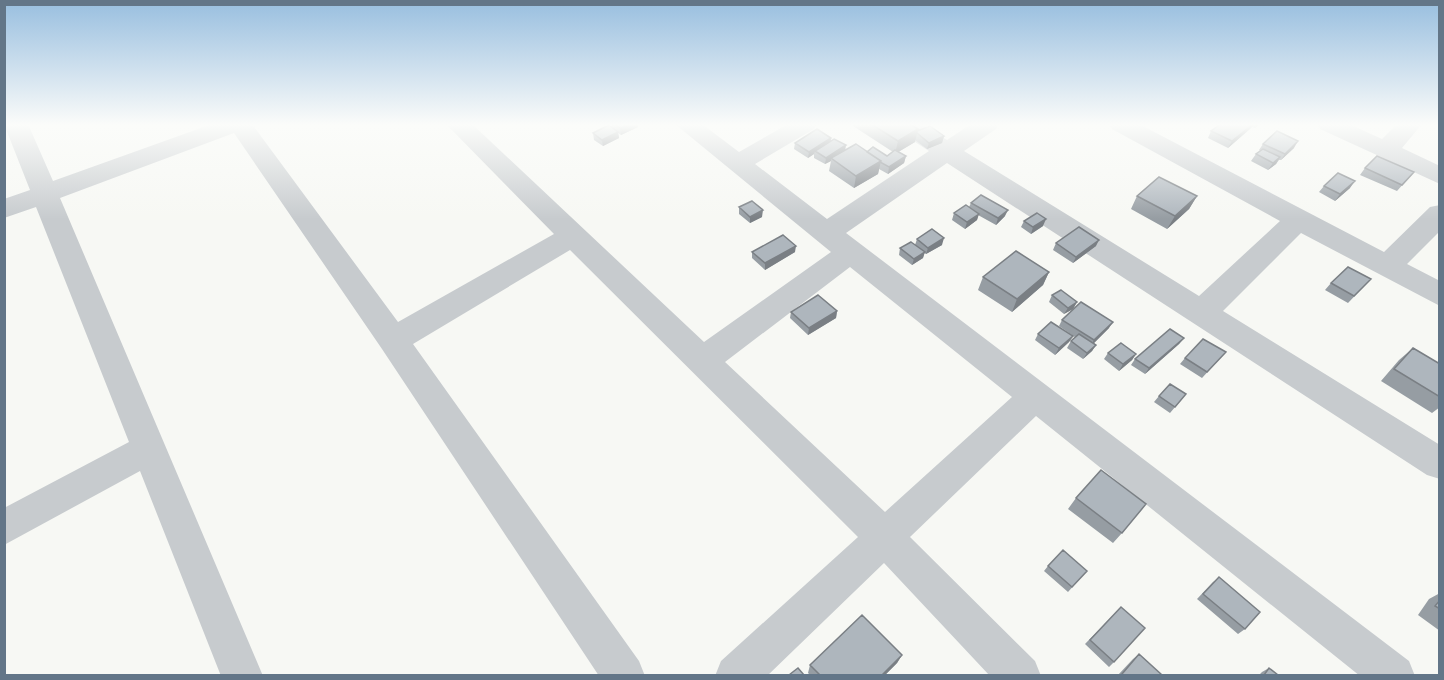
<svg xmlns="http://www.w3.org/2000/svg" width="1444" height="680" viewBox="0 0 1444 680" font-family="Jost,sans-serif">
	<rect width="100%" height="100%" fill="#f7f8f4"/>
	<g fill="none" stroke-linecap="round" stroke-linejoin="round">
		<path fill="#c7cbce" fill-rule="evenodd" d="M4,124H28L53,181L212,124H252L398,322L554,234L446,124H472L704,342L831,252L675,124H702L739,152L788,124H817L814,129L755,164L827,219L929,151L895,129L892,124H921L947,140L971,124H999L996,129L964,151L1199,296L1280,221L1112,129L1109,124H1139L1384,252L1430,207L1440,205V231L1407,264L1440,281V306L1301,233L1223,311L1440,445V479L1427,475L947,163L846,233L1409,661L1415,676H1360L1036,416L910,537L1035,661L1041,676H990L884,563L767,676H715L721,661L858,537L570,250L413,344L639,661L645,676H599L382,349L234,133L60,198L263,676H221L140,471L4,545V508L129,442L36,207L4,218V199L30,190ZM850,267L1012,397L885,512L725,362Z
			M1317,124H1349L1382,139L1397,124H1422L1402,148L1440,166V184L1320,129Z"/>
	</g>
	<path fill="#969da3" d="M611,124H638V127L621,135L618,133L619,138L603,146L594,140L593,133L612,127Z
		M850,124H910L918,129L917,131L944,136L942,143L927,149L915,140V142L898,152L906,156L904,163L888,174L879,169L878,174L854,188L829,171L831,161L825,164L814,158V154L808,158L794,149L795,143L831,138V141L845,150L867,152L887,156L893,152Z
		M1221,124H1260L1255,128L1252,127L1228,148L1208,138L1211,131Z
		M1263,144L1294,148L1281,160H1279L1276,164L1268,170L1251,161L1256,154L1260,151L1259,150Z
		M1365,168L1414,172L1397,191L1360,175Z
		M1324,186L1350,188L1335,201L1319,192Z
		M1137,196H1197L1189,209L1167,229L1131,209Z
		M971,203L1005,216L996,225L978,215L977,220L965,229L952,220L954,213L969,207Z
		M739,207L762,217L750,223L739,214Z
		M1024,221L1043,226L1031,234L1021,227Z
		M917,239L942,245L926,254L924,253L923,258L912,265L899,255L900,248L915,245Z
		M1056,243L1096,246L1073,263L1053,250Z
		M752,252H795L765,270L752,258Z
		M1049,272L1043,285L1012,312L978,290L983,277Z
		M1371,279L1348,303L1325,290L1331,283Z
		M1052,295L1077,302L1073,309L1064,314L1049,302Z
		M837,311L836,318L808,335L790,318L791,312Z
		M1062,320L1109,328L1094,343L1096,345L1092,351L1083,359L1067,348L1071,341L1075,337L1059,326Z
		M1038,334L1073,336L1069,342L1055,355L1035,340Z
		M1184,338L1179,344L1145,374L1131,365L1135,359Z
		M1413,348L1440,364V407L1432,413L1381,381L1399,360Z
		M1226,352L1202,378L1180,364L1185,358Z
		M1108,353L1136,354L1132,360L1119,371L1104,359Z
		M1159,396L1181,400L1170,413L1154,402Z
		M1076,498L1122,533L1113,543L1068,509Z
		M1048,566L1087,571L1068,592L1044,571Z
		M1219,578L1245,629L1238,634L1197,599L1213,582Z
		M1440,593V631L1418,615L1429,599Z
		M1121,607L1114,662L1109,667L1085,644Z
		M1139,654L1162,675H1118L1133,659Z
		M902,655L897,663L885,675H810L808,673L810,665Z
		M1269,668L1278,675H1259L1262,672Z"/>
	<path fill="#7a7f84" d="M630,124H638V127L621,135L620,128Z
		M1253,124H1254L1251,128L1228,148L1232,141Z
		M918,129L915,142L895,154L898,141Z
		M618,132L619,138L603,146L602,140Z
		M944,136L942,143L927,149L929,143Z
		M831,138L830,145L815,151L814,154L808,158L809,152Z
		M1298,141L1294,148L1281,160L1285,154Z
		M846,145L845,152L831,158V161L825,164L826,158Z
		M906,156L904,163L888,174L889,167Z
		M1280,157L1276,164L1268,170L1273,163Z
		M881,161L878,174L854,188L856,176Z
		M1355,181L1350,188L1335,201L1340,194Z
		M1197,196L1189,209L1167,229L1175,216Z
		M763,210L762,217L750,223V217Z
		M1008,210L1005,216L996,225L998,218Z
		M979,214L977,220L965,229L967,222Z
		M1046,219L1043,226L1031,234L1033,227Z
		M944,238L942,245L926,254L928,248Z
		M1099,240L1096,246L1073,263L1076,257Z
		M796,246L795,252L765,270V263Z
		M925,252L923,258L912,265L914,259Z
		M1049,272L1043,285L1012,312L1017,299Z
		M1077,302L1073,309L1064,314L1068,308Z
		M837,311L836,318L808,335L809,328Z
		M1113,322L1109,328L1090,347L1094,340Z
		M1073,336L1069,342L1055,355L1059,348Z
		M1184,338L1179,344L1145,374L1149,368Z
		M1096,345L1092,351L1083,359L1087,353Z
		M1136,354L1132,360L1119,371L1123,364Z
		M902,655L897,663L885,675H882Z"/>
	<path fill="#aeb6bd" stroke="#7a7f84" stroke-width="1.5" d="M614,124H630L620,128Z
		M871,124H910L918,129L898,141Z
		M1221,124H1253L1232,141L1211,131Z
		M609,125L618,132L602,140L593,133Z
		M930,126L944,136L929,143L917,133V131Z
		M817,129L831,138L809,152L795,143Z
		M1277,131L1298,141L1285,154L1263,144Z
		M834,139L846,145L826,158L815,151Z
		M856,144L881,161L856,176L831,158Z
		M873,147L887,156L895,150L906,156L889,167L880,162L881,161L867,152Z
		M1263,149L1280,157L1273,163L1256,154Z
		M1377,156L1414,172L1402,185L1365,168Z
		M1338,173L1355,181L1340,194L1324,186Z
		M1159,177L1197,196L1175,216L1137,196Z
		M981,195L1008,210L998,218L971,203Z
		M752,201L763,210L750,217L739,207Z
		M966,205L979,214L967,222L954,213Z
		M1037,213L1046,219L1033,227L1024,221Z
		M1079,227L1099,240L1076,257L1056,243Z
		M932,229L944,238L928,248L917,239Z
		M783,235L796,246L765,263L752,252Z
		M911,242L925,252L914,259L900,248Z
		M1016,251L1049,272L1017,299L983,277Z
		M1348,267L1371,279L1354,296L1331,283Z
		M1061,290L1077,302L1068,308L1052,295Z
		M818,295L837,311L809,328L791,312Z
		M1081,302L1113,322L1094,340L1062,320Z
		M1051,322L1073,336L1059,348L1038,334Z
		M1170,329L1184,338L1149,368L1135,359Z
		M1079,334L1096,345L1087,353L1071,341Z
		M1203,339L1226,352L1207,372L1185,358Z
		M1121,343L1136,354L1123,364L1108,353Z
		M1413,348L1440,364V397L1394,369Z
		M1170,384L1186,394L1175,407L1159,396Z
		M1101,470L1146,504L1122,533L1076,498Z
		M1063,550L1087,571L1072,587L1048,566Z
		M1219,577L1260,612L1245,629L1203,594Z
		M1440,600V609L1435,606Z
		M1121,607L1145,628L1114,662L1090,640Z
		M862,615L902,655L882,675H820L810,665Z
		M1139,654L1162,675H1124L1122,674Z
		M798,668L804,675H789Z
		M1269,668L1278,675H1264Z"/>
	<linearGradient id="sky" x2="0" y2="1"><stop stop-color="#98bedf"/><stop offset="0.57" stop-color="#fbfcfa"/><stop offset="1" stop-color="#fbfcfa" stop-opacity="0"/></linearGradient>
	<rect width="1444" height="219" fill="url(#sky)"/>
	<rect width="1444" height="680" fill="none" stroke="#637688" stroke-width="12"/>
</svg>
